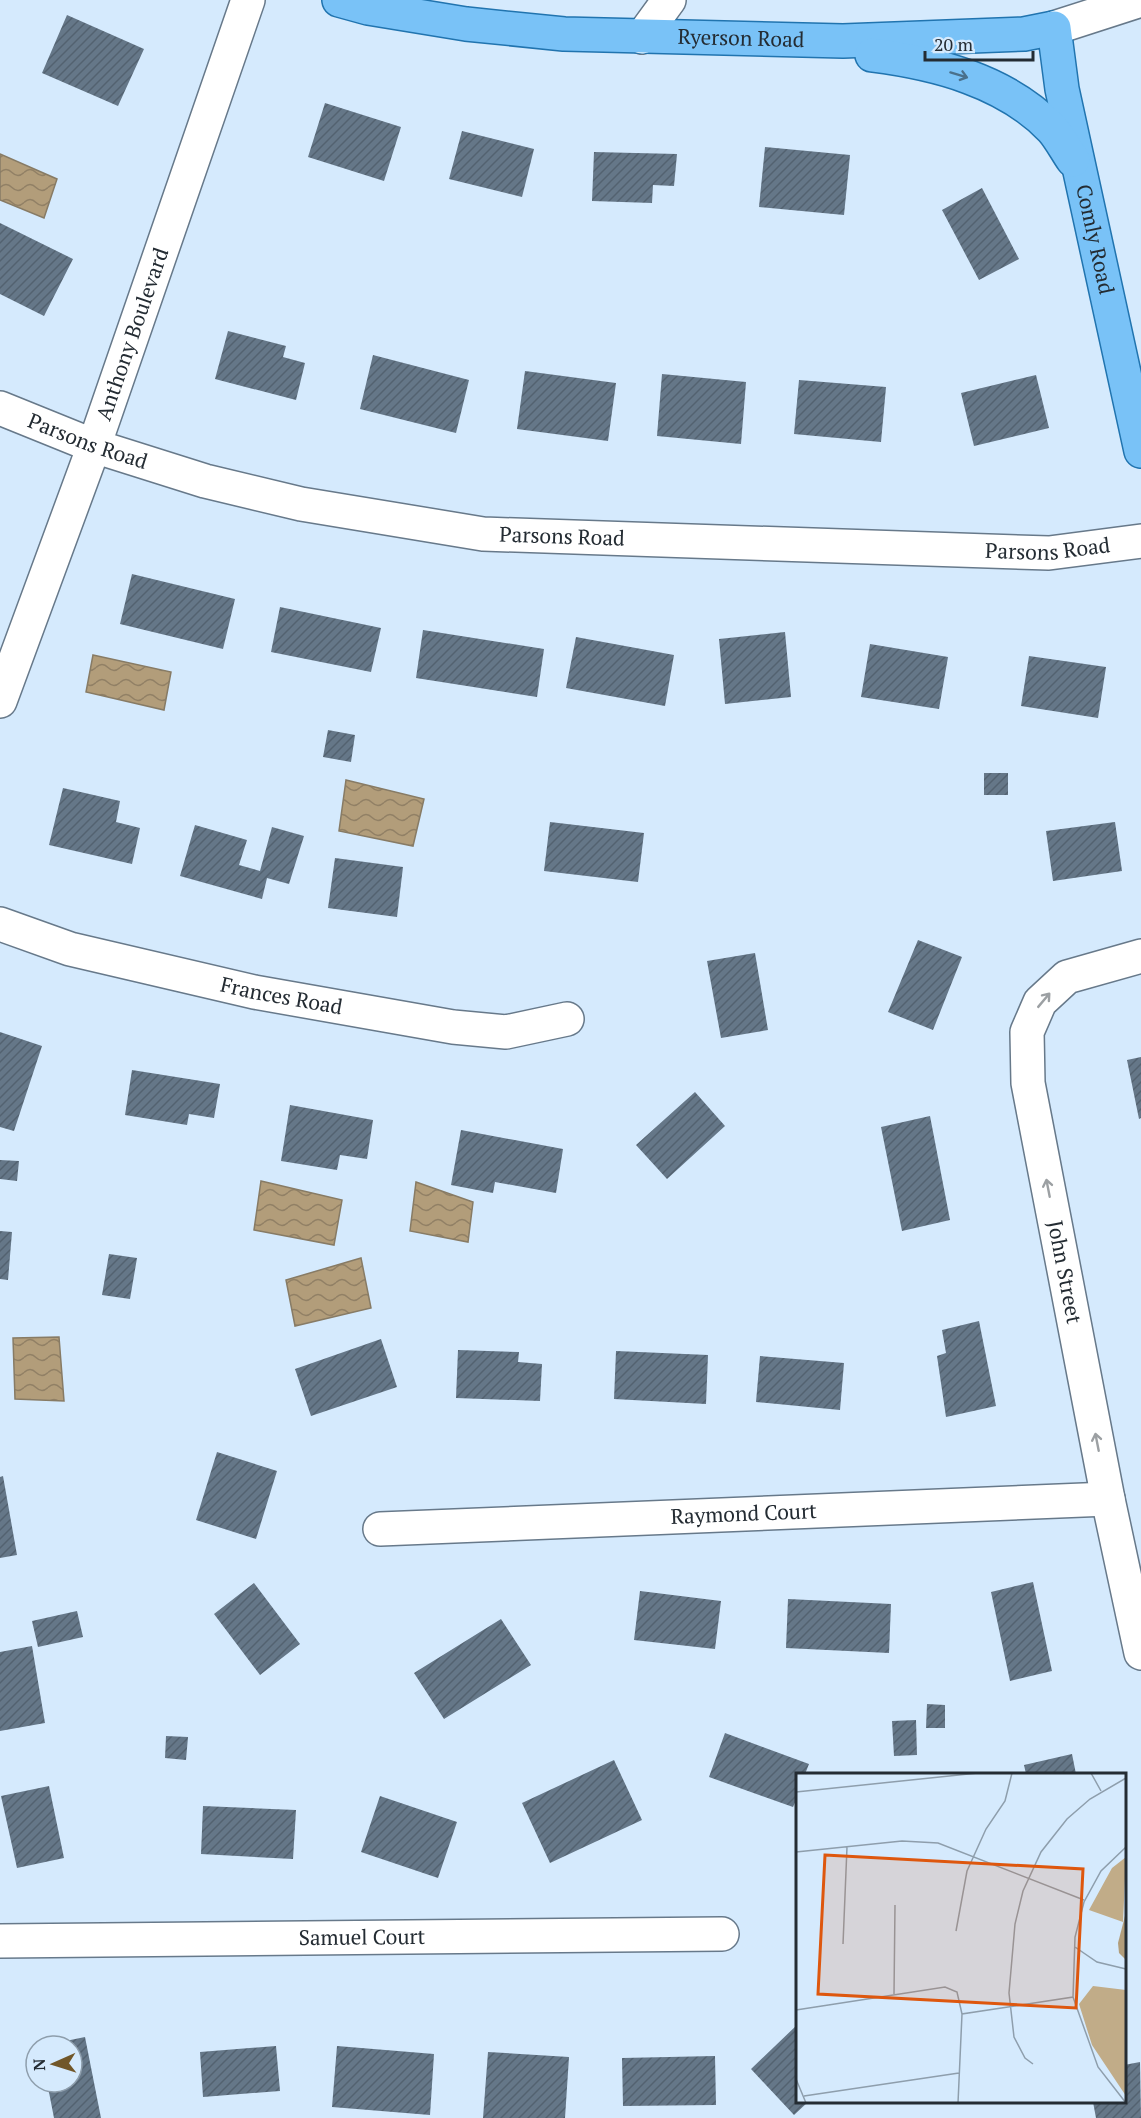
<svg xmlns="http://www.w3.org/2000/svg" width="1141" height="2118" viewBox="0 0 1141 2118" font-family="'PT Serif',serif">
	<defs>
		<pattern id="water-waves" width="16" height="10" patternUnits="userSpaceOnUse" patternTransform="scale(1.5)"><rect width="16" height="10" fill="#b29d7a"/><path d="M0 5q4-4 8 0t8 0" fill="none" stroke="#918065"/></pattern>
		<pattern id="building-hatch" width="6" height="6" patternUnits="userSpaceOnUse" patternTransform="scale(1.5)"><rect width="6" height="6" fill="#657788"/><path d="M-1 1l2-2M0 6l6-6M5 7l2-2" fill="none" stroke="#536270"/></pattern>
	</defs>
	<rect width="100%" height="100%" fill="#d5eafd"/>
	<path fill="url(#water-waves)" stroke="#877b65" stroke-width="1.5" d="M0,154L57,179L44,218L0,200Z
		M93,655L171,672L164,710L86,692Z
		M346,780L424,799L413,846L339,831Z
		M261,1181L342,1200L334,1245L254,1230Z
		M416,1182L473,1202L468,1242L410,1231Z
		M361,1258L371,1308L295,1326L286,1280Z
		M59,1337L64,1401L15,1399L13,1338Z"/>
	<path fill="url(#building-hatch)" d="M67,15L144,49L118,106L42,73Z
		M325,103L401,127L384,181L308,157Z
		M462,131L534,149L522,197L449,179Z
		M765,147L850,155L844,215L759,207Z
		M594,152L677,154L674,186L653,185L652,203L592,201Z
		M982,188L1019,259L979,280L942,210Z
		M0,223L73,259L44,316L0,294Z
		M228,331L286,346L283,357L305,363L296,400L215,379Z
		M373,355L469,380L456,433L360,409Z
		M525,371L616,383L608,441L517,429Z
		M662,374L746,382L741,444L657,436Z
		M1036,375L1049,428L974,446L961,393Z
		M799,380L886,387L881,442L794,434Z
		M132,574L235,599L223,649L120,624Z
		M280,607L381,628L371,672L271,652Z
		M423,630L544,649L537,697L416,678Z
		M785,632L791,697L725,704L719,639Z
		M576,637L674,655L665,706L566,688Z
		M870,644L948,657L939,709L861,697Z
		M1029,656L1106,667L1098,718L1021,706Z
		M328,730L355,735L351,762L323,757Z
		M984,773H1008V795H984Z
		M63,788L120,801L116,822L140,828L132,864L49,845Z
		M550,822L644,833L638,882L544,871Z
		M1115,822L1122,871L1053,881L1046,831Z
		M195,825L247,840L239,865L260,871L272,827L304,836L289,884L267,878L262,899L180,876Z
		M335,858L403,867L397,917L328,908Z
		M918,940L962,957L933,1030L888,1012Z
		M755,953L768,1030L721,1038L707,961Z
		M0,1032L42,1046L14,1131L0,1127Z
		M1141,1057V1118L1139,1119L1127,1060Z
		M132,1070L220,1084L214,1118L189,1114L187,1125L125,1115Z
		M695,1092L725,1126L667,1179L636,1145Z
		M290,1105L373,1120L367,1159L340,1155L337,1170L281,1161Z
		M930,1116L950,1220L902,1231L881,1127Z
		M461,1130L563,1149L556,1193L495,1182L493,1193L451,1185Z
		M0,1160L19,1161L17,1181L0,1179Z
		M0,1231L12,1232L8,1280L0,1279Z
		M109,1254L137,1258L130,1299L102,1295Z
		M979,1321L996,1406L946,1417L937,1356L946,1353L942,1330Z
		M381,1339L397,1387L311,1416L295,1369Z
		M458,1350L519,1352L518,1362L542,1364L540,1401L456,1398Z
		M616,1351L708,1355L706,1404L614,1399Z
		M760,1356L844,1363L840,1410L756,1402Z
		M217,1452L277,1471L256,1539L196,1520Z
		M3,1476L17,1555L0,1558V1477Z
		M1033,1582L1052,1671L1010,1681L991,1592Z
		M254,1583L300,1644L260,1675L214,1614Z
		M640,1591L721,1601L715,1649L634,1640Z
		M788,1599L891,1604L889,1653L786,1648Z
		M77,1611L83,1637L38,1647L32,1621Z
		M501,1619L531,1665L444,1719L414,1673Z
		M32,1646L45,1723L0,1731V1652Z
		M927,1704L945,1705V1728H926Z
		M916,1720L917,1755L894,1756L892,1721Z
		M725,1733L809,1764L805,1774H798V1796L793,1807L709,1777Z
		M166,1736L188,1737L186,1760L165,1758Z
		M1072,1754L1076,1774H1026L1024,1765Z
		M614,1760L642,1820L550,1863L522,1803Z
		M49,1786L64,1858L17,1868L1,1796Z
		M380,1796L457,1822L438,1878L361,1852Z
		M203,1806L296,1810L293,1859L201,1854Z
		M798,2024V2102H808L794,2115L751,2069Z
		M85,2037L101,2118H54L47,2082H72V2046L46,2045Z
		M276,2046L280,2091L203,2097L200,2052Z
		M337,2046L434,2054L430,2115L332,2107Z
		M488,2052L569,2057L565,2118H483Z
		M715,2056L716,2105L623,2106L622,2058Z
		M1140,2062L1141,2118H1096L1093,2102H1124V2065Z"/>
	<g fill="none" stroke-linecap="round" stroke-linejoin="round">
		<defs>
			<g id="minor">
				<path d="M1054,28L1141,0"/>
				<path d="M642,37L669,0"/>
				<path id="s1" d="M0,408L94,446L205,481L301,504L483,534L1049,553L1141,541"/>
				<path id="s2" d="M0,701L94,446L248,0"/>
				<path id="s3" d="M0,924L70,949L254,992L453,1027L506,1032L567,1019"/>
				<path id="s4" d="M1141,956L1067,977L1040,1002L1027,1032L1028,1083L1108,1499L1141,1653"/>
				<path id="s5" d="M380,1529L1108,1499"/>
				<path id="s6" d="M0,1941L722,1934"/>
			</g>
			<g id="major">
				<path id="s7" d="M339,0L368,8L466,24L564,34L843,41L1024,34L1054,28L1062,89L1141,451"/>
				<path d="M872,55C936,63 1006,81 1052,129C1060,138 1066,150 1073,160"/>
			</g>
		</defs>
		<use href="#minor" stroke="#67798a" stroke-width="36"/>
		<use href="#major" stroke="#2174af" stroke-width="36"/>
		<use href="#minor" stroke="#fff" stroke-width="33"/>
		<use href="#major" stroke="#79c2f7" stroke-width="33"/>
	</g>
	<defs><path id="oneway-shaft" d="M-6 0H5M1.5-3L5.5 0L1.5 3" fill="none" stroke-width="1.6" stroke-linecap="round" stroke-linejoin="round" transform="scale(1.5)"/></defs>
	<use stroke="#4a708b" href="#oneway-shaft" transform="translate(959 75) rotate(17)"/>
	<g stroke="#9ca0a3">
		<use href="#oneway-shaft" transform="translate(1044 1000) rotate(-50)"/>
		<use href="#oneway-shaft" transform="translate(1048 1188) rotate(-101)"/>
		<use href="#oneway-shaft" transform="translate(1097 1442) rotate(-101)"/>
	</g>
	<g text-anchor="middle" stroke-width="6" stroke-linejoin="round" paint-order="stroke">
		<g font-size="21" fill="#242c33" stroke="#d5eafd">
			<text dy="7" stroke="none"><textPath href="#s7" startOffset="405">Ryerson Road</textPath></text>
			<text dy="7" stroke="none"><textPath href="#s7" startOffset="934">Comly Road</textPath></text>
			<text dy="7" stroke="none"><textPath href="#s2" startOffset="390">Anthony Boulevard</textPath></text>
			<text dy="7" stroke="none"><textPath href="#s1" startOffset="94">Parsons Road</textPath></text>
			<text dy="7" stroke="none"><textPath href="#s1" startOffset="580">Parsons Road</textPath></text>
			<text dy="7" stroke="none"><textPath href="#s1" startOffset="1066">Parsons Road</textPath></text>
			<text dy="7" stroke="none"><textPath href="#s3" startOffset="291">Frances Road</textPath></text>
			<text dy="7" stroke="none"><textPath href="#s4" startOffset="390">John Street</textPath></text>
			<text dy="7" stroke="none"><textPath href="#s5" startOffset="364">Raymond Court</textPath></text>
			<text dy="7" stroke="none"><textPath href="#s6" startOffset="362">Samuel Court</textPath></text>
		</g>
	</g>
	<g transform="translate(796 1773)">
		<rect width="330" height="330" fill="#d5eafd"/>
		<path d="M330,84L327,149L293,137L316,95ZM297,213L330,217V323L296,272L283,231Z" fill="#c1ac88"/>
		<path d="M330,139V187L323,180L322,170Z" fill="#b29d7a"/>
		<path fill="none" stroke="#8e9eac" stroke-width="1.5" d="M295,0L305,18M0,19L182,0M0,79L106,68L142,70L288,127M160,158L171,98L190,56L209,28L216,0M47,171L51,74M279,174L301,189L330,196M98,221L99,132M277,224L302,294L330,330M0,237L149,214L161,219L166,241M237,291L229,285L218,264L213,220L219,151L227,118L245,79L271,46L294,26L330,5M0,306L10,330M8,323L163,300M162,330L166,241L277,224L279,164L288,129L305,98L330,74"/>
		<path fill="#de570e" fill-opacity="0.15" stroke="#de570e" stroke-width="3" d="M29,82L287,96L280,235L22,221Z"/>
		<rect width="330" height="330" fill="none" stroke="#242c33" stroke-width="3"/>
	</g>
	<g transform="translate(54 2064) rotate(267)"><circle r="28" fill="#d5eafd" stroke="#8e9eac" stroke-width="1.5"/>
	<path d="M0-4.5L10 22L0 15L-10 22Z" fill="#715729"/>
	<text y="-9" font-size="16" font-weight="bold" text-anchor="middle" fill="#242c33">N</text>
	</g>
	<path d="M925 51v9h108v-9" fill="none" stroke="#242c33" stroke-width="3"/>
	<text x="934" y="51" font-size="18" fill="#242c33" stroke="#d5eafd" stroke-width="4.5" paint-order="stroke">20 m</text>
</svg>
